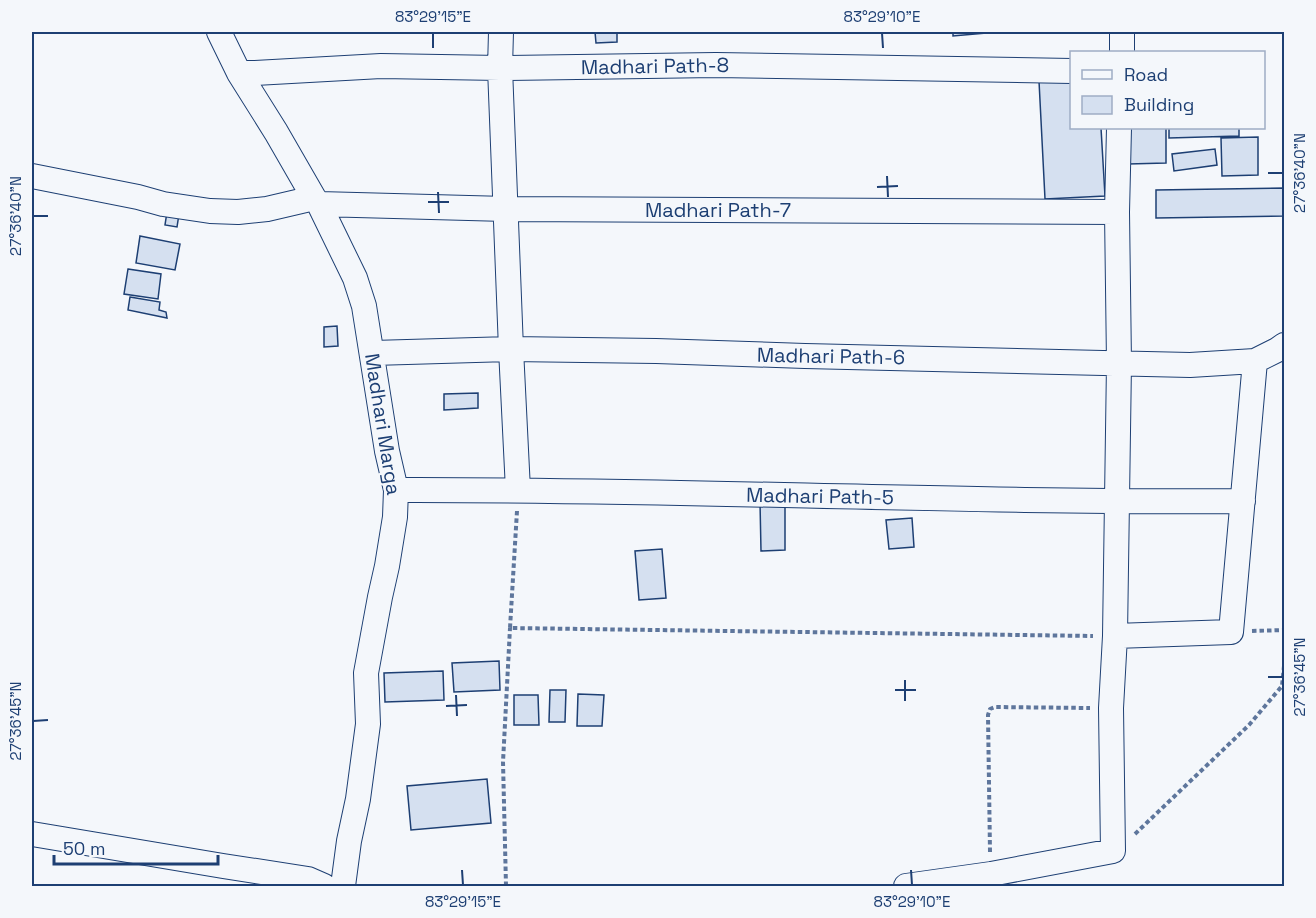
<svg xmlns="http://www.w3.org/2000/svg" width="1316" height="918" viewBox="0 0 1316 918" font-family="'Space Grotesk',sans-serif">
	<rect width="100%" height="100%" fill="#f4f7fb"/>
	<path fill="#d5e0f0" stroke="#1d3f73" stroke-width="1.5" d="M595,32H617V42L596,43Z
		M953,32H986V33L953,36Z
		M1072,80V128H1101L1105,196L1045,199L1039,81Z
		M1128,128H1166V163L1128,164Z
		M1169,128H1239V136L1169,138Z
		M1258,137V175L1222,176L1221,138Z
		M1215,149L1217,165L1174,171L1172,154Z
		M1284,188V216L1156,218V190Z
		M167,212L179,214L177,227L165,225Z
		M140,236L180,244L175,270L136,263Z
		M128,269L161,274L158,299L124,294Z
		M130,297L160,302L159,310L166,312L167,318L128,310Z
		M337,326L338,346L324,347V327Z
		M478,393V408L444,410V394Z
		M760,502H785V550L761,551Z
		M912,518L914,547L889,549L886,520Z
		M662,549L666,598L639,600L635,551Z
		M499,661L500,690L454,692L452,663Z
		M443,671L444,700L385,702L384,673Z
		M550,690H566L565,722H549Z
		M578,694L604,695L602,726H577Z
		M514,695H538L539,725H514Z
		M487,779L491,823L411,830L407,786Z"/>
	<g fill="none" stroke-linecap="round" stroke-linejoin="round">
		<defs>
			<path id="minor" d="M219,32L239,73L276,132L314,198L319,204L355,278L364,306L387,451L396,490L395,517L387,566L380,597L366,673L368,724L358,799L349,841L343,886
				M501,32L500,68L511,349L518,490
				M1122,52V32
				M239,73H255L381,66L500,68L716,65L1072,71
				M32,176L138,197L163,204L210,211L238,212L267,209L314,198
				M319,204L506,209L1117,212
				M373,353L511,349L656,351L805,356L1190,365L1255,361L1277,350L1284,345
				M396,490C679,489 961,503 1243,501
				M1115,636L1119,363L1117,212L1119,128
				M32,834L223,866L308,879L324,886
				M906,886L991,874L1113,851L1111,708L1115,636L1231,632L1255,361"/>
		</defs>
		<use href="#minor" stroke="#1d3f73" stroke-width="26"/>
		<path stroke="#5e769c" stroke-width="4" stroke-dasharray="4.5 3" stroke-linecap="butt" d="M517,511L510,628L1093,636
			M1252,631L1284,630
			M1135,834L1249,725L1282,686L1284,666
			M990,852L988,715L990,709L995,707L1090,708
			M506,886L503,762L510,628"/>
		<use href="#minor" stroke="#f4f7fb" stroke-width="24"/>
	</g>
	<path fill="none" stroke="#1d3f73" stroke-width="2" d="M433,33V48M882,33L883,48M1268,173H1283M887,176L888,197M877,187L898,186M438,192L439,213M428,202H449M33,216H48M1268,677H1283M905,680V701M895,690H916M456,695L457,716M446,706L467,705M33,721L48,720M462,870L463,885M911,870L912,885"/>
	<g text-anchor="middle" stroke-width="4.5" stroke-linejoin="round" paint-order="stroke">
		<g font-size="20" fill="#1d3f73" stroke="#f4f7fb">
			<text transform="translate(655 66) rotate(-1)" y="7">Madhari Path-8</text>
			<text x="718" y="217">Madhari Path-7</text>
			<text transform="translate(831 356) rotate(1)" y="7">Madhari Path-6</text>
			<text transform="translate(383 424) rotate(81)" y="7">Madhari Marga</text>
			<text transform="translate(820 496) rotate(1)" y="7">Madhari Path-5</text>
		</g>
	</g>
	<rect width="1316" height="918" fill="none" stroke="#f4f7fb" stroke-width="66"/>
	<rect x="1070" y="51" width="195" height="78" fill="#f4f7fb" stroke="#9eadc5" stroke-width="1.5"/>
	<rect x="1082" y="70" width="30" height="9" fill="#f4f7fb" stroke="#9eadc5" stroke-width="1.5"/>
	<text x="1124" y="81" font-size="18" fill="#1d3f73">Road</text>
	<rect x="1082" y="96" width="30" height="18" fill="#d5e0f0" stroke="#9eadc5" stroke-width="1.5"/>
	<text x="1124" y="111" font-size="18" fill="#1d3f73">Building</text>
	<path d="M54 855v9h164v-9" fill="none" stroke="#1d3f73" stroke-width="3"/>
	<text x="63" y="855" font-size="18" fill="#1d3f73" stroke="#f4f7fb" stroke-width="4.5" paint-order="stroke">50 m</text>
	<rect x="33" y="33" width="1250" height="852" fill="none" stroke="#1d3f73" stroke-width="2"/>
	<g font-size="15" text-anchor="middle" fill="#1d3f73">
		<text x="433" y="22">83°29'15"E</text>
		<text x="882" y="22">83°29'10"E</text>
		<text transform="translate(1300 173) rotate(-90)" y="5">27°36'40"N</text>
		<text transform="translate(16 216) rotate(-90)" y="5">27°36'40"N</text>
		<text transform="translate(1300 677) rotate(-90)" y="5">27°36'45"N</text>
		<text transform="translate(16 721) rotate(-90)" y="5">27°36'45"N</text>
		<text x="463" y="907">83°29'15"E</text>
		<text x="912" y="907">83°29'10"E</text>
	</g>
</svg>
